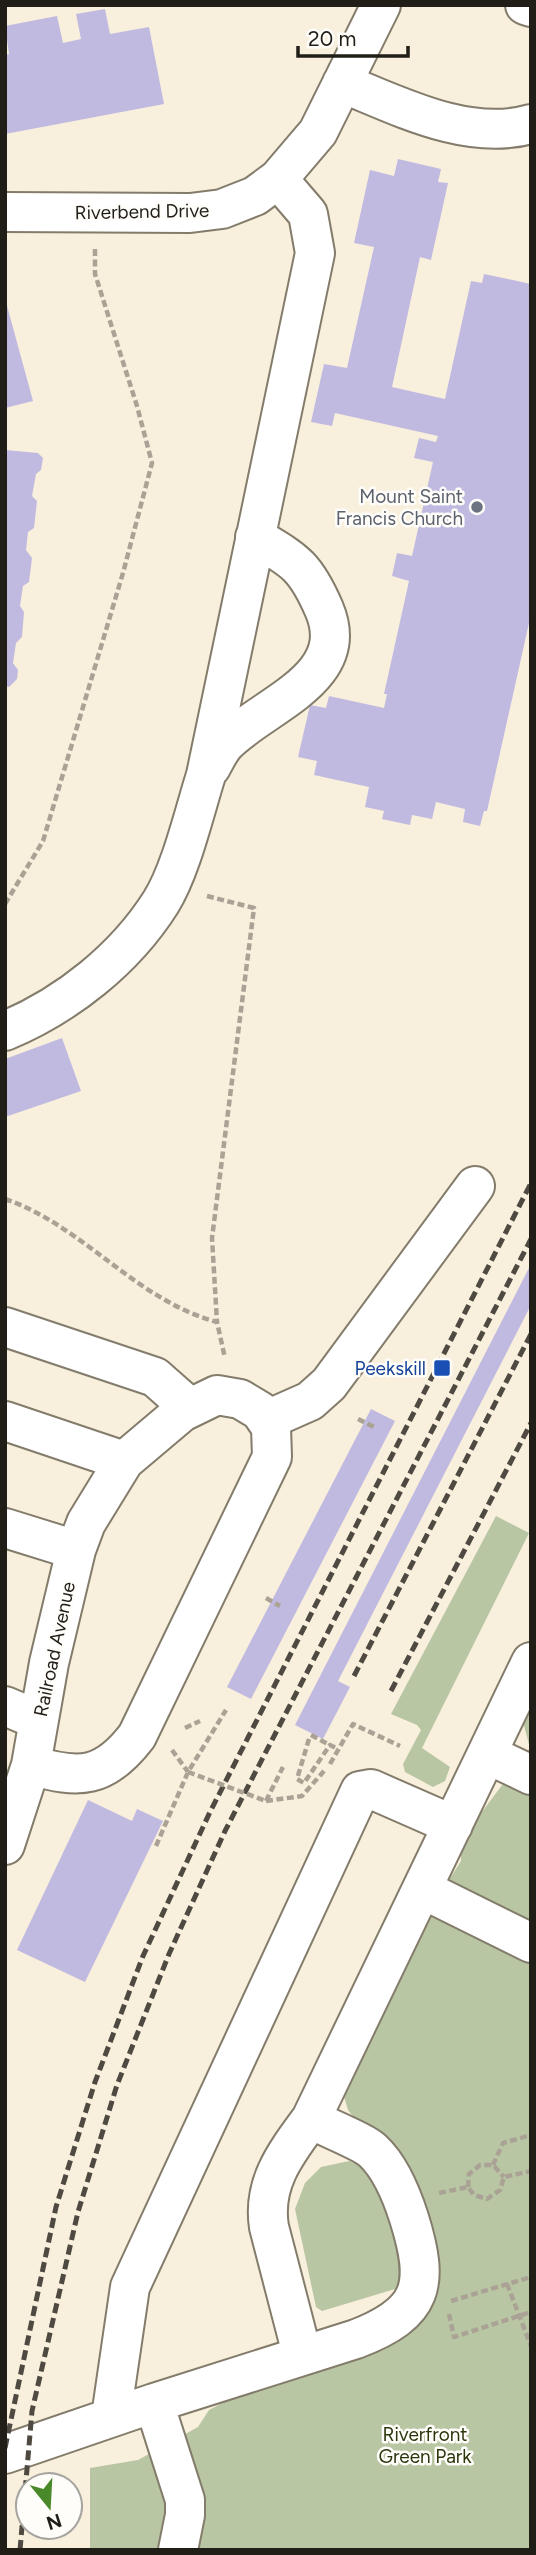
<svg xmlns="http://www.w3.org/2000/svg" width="536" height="2555" viewBox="0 0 536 2555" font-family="Figtree,sans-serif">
	<rect width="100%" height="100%" fill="#f8efdd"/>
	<path fill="#b9c6a4" d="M496,1516L529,1533L422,1748L450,1767L445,1781L433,1787L405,1772L403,1764L421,1730L417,1725L391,1714Z
		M531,1699V2550H90V2468L138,2460L198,2427L209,2410L228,2400L383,2350L405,2336L423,2316L360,2126L348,2110L342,2090L407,1946L461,1861L460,1841L530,1748L523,1722Z
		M349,2161L368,2169L388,2202L405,2286L322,2311L316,2307L295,2209L305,2183L321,2167Z"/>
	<path fill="#c1bae0" d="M105,9L110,34L149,27L164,104L5,134V55L9,54L5,26L57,16L63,43L81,39L76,14Z
		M398,159L441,169L438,182L448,183L431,260L420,257L392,387L445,399L471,281L482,283L484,274L531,284V614L487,811H484L480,826L463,822L465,809L436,802L432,819L412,815L410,825L382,819L384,811L365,807L369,787L314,775L317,761L298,757L310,705L326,708L329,696L384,708L387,694H384L409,581L392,576L397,553L412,556L433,462L414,458L419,438L436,442L438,436L335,413L332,426L311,422L324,364L347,368L374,247L354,243L370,170L394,176Z
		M6,302L33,401L5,408V303Z
		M5,450L38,453L43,458L41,470L36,474L32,496L37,501L34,528L28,532L26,550L32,558L29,582L23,586L20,606L24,612L22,637L16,643L13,663L18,670L17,679L9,687L5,686Z
		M62,1038L81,1091L5,1117V1059Z
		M531,1264V1305L338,1681L350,1687L323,1739L295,1725Z
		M371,1409L395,1421L251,1699L227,1687Z
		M88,1800L132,1821L137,1809L163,1821L85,1982L17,1950Z"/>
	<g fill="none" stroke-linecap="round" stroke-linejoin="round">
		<defs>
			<path id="minor" d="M525,5L531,7
				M342,83C399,106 468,142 531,124
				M5,212L190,213L222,209L255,196L278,179L318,132L381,5
				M211,767C215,760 219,751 225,744C262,705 354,679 324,609C305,565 294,560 255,537
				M5,1031C67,1005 125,959 161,902C181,870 194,813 206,775L315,253L308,214L278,179
				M5,1327L155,1377L189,1407
				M267,1420L310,1401L329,1384L475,1186
				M5,1421L124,1461
				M5,1528L76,1550
				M5,1706L38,1720
				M487,1754L531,1775
				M5,1845L31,1765L49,1663L76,1550L86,1523L124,1461L182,1412L217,1395L240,1399L260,1411L271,1427L272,1457L137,1736C105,1778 80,1780 31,1765
				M422,1889L531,1943
				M302,2354L269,2227C262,2183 286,2153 311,2119L531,1662
				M154,2403L185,2500V2515L178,2550
				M111,2417L130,2287L360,1791L371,1789L453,1825
				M5,2454L154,2403L356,2339C424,2313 430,2285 409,2218C402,2196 390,2167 373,2151C364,2142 325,2127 311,2119"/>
		</defs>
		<use href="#minor" stroke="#847c6b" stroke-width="42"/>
		<path stroke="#aaa395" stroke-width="4.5" stroke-dasharray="7 3.5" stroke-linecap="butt" d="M207,896L254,908L212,1238L217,1322
			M5,904L43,841L123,573L152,463L137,406L95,274V249
			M5,1199C84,1226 135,1300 217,1322L225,1358
			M358,1419L374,1427
			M266,1598L280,1606
			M185,1728L200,1721
			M311,1735L330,1745
			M309,1739L297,1779L304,1783L330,1745L338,1749
			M172,1750L188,1772
			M330,1764L353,1724L400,1746
			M266,1801L302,1796L324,1771
			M266,1801L283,1767
			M156,1846L188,1772L226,1710
			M493,2165L503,2143L531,2135
			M468,2187L469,2174L480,2165H493L504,2177
			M439,2193L468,2187L474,2195L487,2199L500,2190L504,2177L531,2171
			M507,2284L531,2346
			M451,2301L531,2277
			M449,2314L454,2337L531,2312"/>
		<use href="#minor" stroke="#fff" stroke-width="38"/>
		<path stroke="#4e4a41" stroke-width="5" stroke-dasharray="10 5" stroke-linecap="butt" d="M354,1676L531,1334
			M391,1691L531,1423
			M5,2448L56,2207L95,2082L143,1956L210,1812L531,1183
			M20,2550L32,2411L78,2212L117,2085L169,1954L225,1831L531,1239"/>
		<path stroke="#aaa395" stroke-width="4.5" stroke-dasharray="7 3.5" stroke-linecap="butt" d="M188,1772L266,1801"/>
	</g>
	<circle fill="#6b7280" stroke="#fffdfa" stroke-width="2.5" cx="477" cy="507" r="7"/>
	<rect fill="#1a4fb4" stroke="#fffdfa" stroke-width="2.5" x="433" y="1359" width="18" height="18" rx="3.5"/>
	<g text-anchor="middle" stroke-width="5" stroke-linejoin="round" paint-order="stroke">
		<g font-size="19" fill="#211e17" stroke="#fffdfa">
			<text transform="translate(142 211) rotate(-1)" y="7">Riverbend Drive</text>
			<text transform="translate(54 1649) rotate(-78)" y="7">Railroad Avenue</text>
		</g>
		<g font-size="19" fill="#5b616d" stroke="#fffdfa" text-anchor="end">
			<text x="463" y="503">Mount Saint<tspan x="463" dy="22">Francis Church</tspan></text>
		</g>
		<g font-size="19" fill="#164399" stroke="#fffdfa" text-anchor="end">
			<text x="426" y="1375">Peekskill</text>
		</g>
		<g font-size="19" fill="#2a360c" stroke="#fffdfa">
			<text x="425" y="2441">Riverfront<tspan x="425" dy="22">Green Park</tspan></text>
		</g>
	</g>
	<rect width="536" height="2555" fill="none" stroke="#211e17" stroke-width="14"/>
	<g transform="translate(49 2506) rotate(162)"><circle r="33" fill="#fffdfa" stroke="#a6a49f" stroke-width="2"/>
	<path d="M0-5L12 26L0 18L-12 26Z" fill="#4a892a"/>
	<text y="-10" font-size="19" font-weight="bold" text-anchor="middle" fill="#211e17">N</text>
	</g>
	<path d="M298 46v10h110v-10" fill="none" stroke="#211e17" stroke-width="3.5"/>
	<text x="308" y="46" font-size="21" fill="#211e17" stroke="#fffdfa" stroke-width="5" paint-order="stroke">20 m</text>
</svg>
